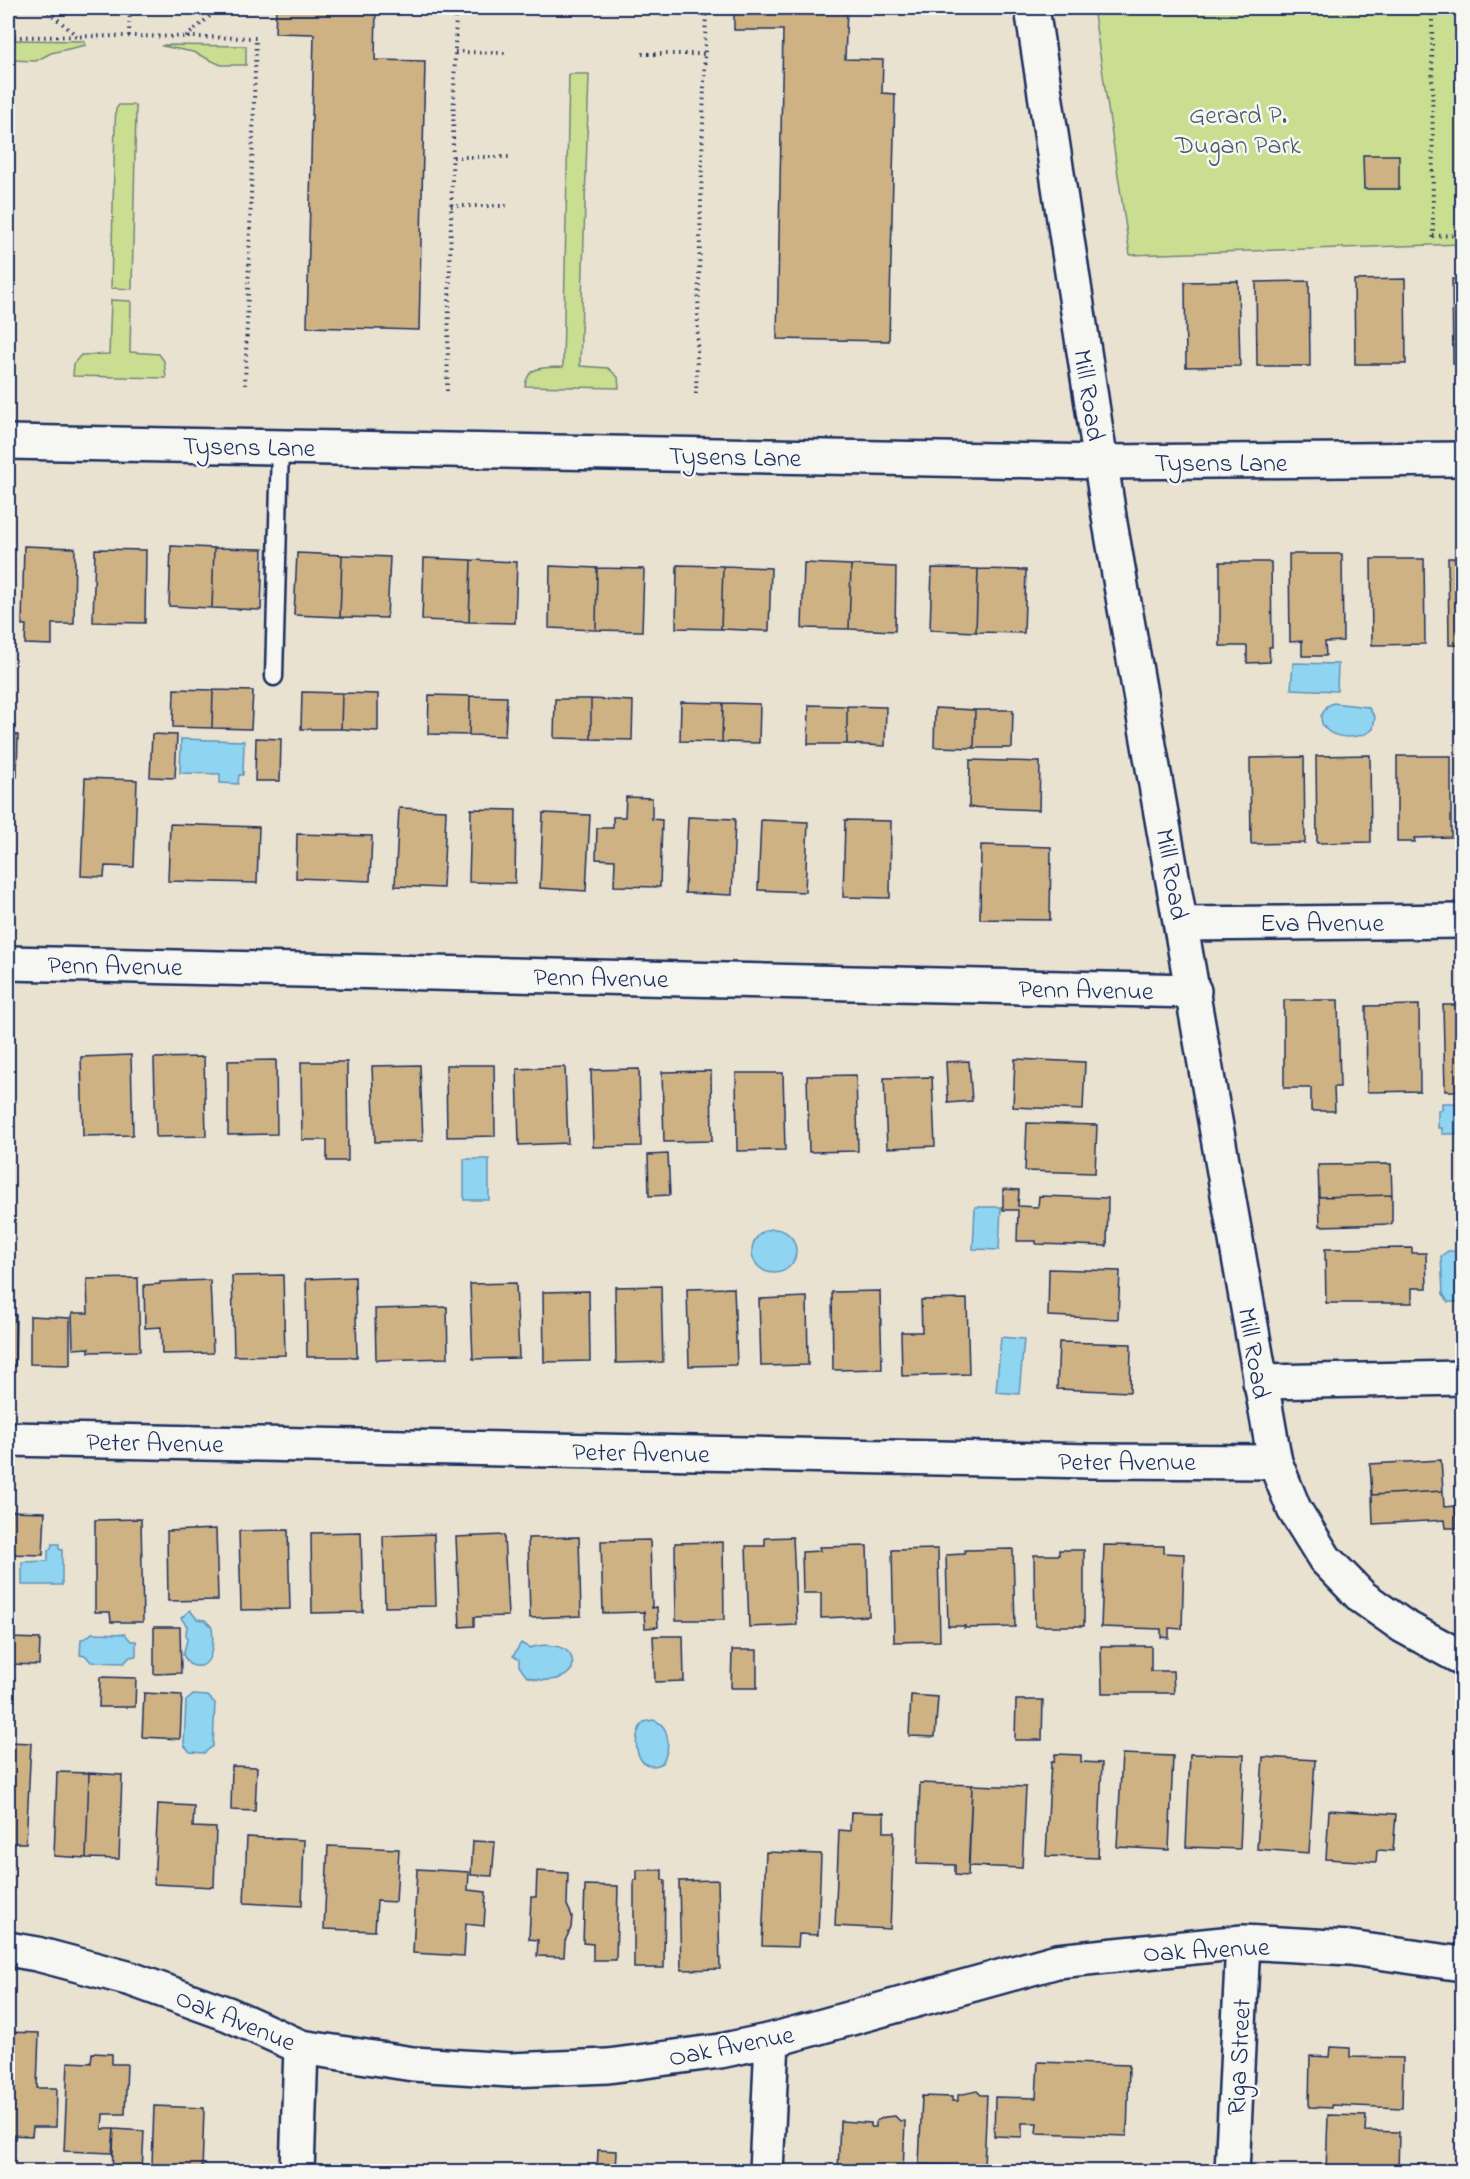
<svg xmlns="http://www.w3.org/2000/svg" width="1470" height="2179" viewBox="0 0 1470 2179" font-family="'Indie Flower',sans-serif">
	<rect width="100%" height="100%" fill="#eae2d1"/>
	<filter id="ink" filterUnits="userSpaceOnUse"><feTurbulence type="fractalNoise" baseFrequency=".0167" numOctaves="2"/><feDisplacementMap in="SourceGraphic" scale="12" xChannelSelector="R" yChannelSelector="G"/><feConvolveMatrix kernelMatrix="1 2 1 2 8 2 1 2 1" color-interpolation-filters="sRGB"/></filter>
	<g filter="url(#ink)">
		<path fill="#cade92" stroke="#728678" stroke-width="1.5" d="M1093,8H1462V244L1130,255Z
			M12,40L83,41L86,45L51,53L36,61L11,60Z
			M164,45L246,46V65H221L193,52L162,46Z
			M569,74H589L580,366L608,368L618,377L619,388L525,386C528,364 546,368 563,367Z
			M119,105H134L136,108L132,289L111,288L115,125L116,109Z
			M111,300L131,301L130,352L159,354L164,361L166,378L73,376L74,363L81,355L109,354Z"/>
		<path fill="#8fd4f1" stroke="#6192b6" stroke-width="1.5" d="M1293,663L1338,664L1337,691L1291,689Z
			M1333,703L1368,707L1375,717L1373,729C1359,742 1320,740 1321,716L1327,706Z
			M181,739L244,741L243,775H239L238,784L220,783V774L180,773Z
			M1442,1103H1462V1134H1442V1128H1438V1110H1442Z
			M464,1159H489V1200H464Z
			M975,1207H1001L999,1250L973,1249Z
			M752 1251a22 22 0 1 1 44 0a22 22 0 1 1-44 0Z
			M1448,1251H1462V1302H1448L1443,1294L1441,1256Z
			M1001,1337L1024,1339L1019,1394L996,1392Z
			M52,1544H59V1549L62,1550V1585H22V1562L48,1561V1550L51,1549Z
			M190,1610L197,1619L205,1620L212,1627C214,1643 213,1675 189,1664L183,1655L187,1640L186,1634L187,1626L181,1618Z
			M92,1633L125,1634L131,1641H136V1656L130,1657L124,1663L91,1662L86,1656L80,1655L81,1639L86,1638Z
			M521,1643L529,1648C546,1642 577,1644 572,1669C563,1683 540,1682 526,1676L519,1666V1660L513,1656Z
			M193,1695L208,1696L215,1703L213,1746L204,1753L190,1752L184,1745L186,1701Z
			M653,1720C671,1725 671,1751 661,1764C635,1775 630,1735 644,1722Z"/>
		<path fill="#cfb284" stroke="#1b2f5e" stroke-width="1.5" d="M276,8H376L375,60L425,61L419,330L307,327L314,34L275,33Z
			M734,8H847L845,59L883,60L882,93L895,94L889,341L777,339L783,30H734Z
			M1363,155H1399V189H1364Z
			M1405,279L1406,364H1355L1354,280Z
			M1452,279H1462V364H1453Z
			M1238,281L1240,366L1186,367L1185,282Z
			M1309,281L1310,366H1257L1256,282Z
			M24,546L75,548L74,624H52V645L25,644L26,625H22Z
			M171,546L214,548L212,608L169,606Z
			M214,548L263,549L261,610L212,608Z
			M95,549L146,550L145,623L93,622Z
			M297,553L342,555L340,617L294,615Z
			M1289,554H1342L1343,641L1325,642L1326,656H1302V641L1290,642Z
			M342,555L390,557L387,618L340,617Z
			M424,558L471,560L469,622L422,620Z
			M1448,558H1462V645H1449Z
			M1371,559H1424L1425,644L1372,645Z
			M471,560L517,562L515,623L469,622Z
			M1220,562H1271L1272,647H1269L1270,662L1247,663V646H1220Z
			M804,563L851,565L849,629L802,628Z
			M677,565L723,566L721,629L676,628Z
			M851,565L896,567L895,631L849,629Z
			M550,566L597,568L596,630L549,628Z
			M723,566L771,568L769,631L721,629Z
			M597,568L644,569L642,631L596,630Z
			M932,568L978,569L976,632L930,630Z
			M978,569L1026,570L1024,633L976,632Z
			M174,689L213,690L212,728L173,727Z
			M213,690L253,691L251,729L212,728Z
			M302,692L342,693L341,729H301Z
			M342,693L378,694V731L341,729Z
			M429,695L470,696L469,735L428,734Z
			M470,696L507,697L505,736L469,735Z
			M555,699H591V739L554,738Z
			M591,699L633,701L632,740L591,739Z
			M681,702L723,703L722,742L680,741Z
			M723,703L760,704L759,743L722,742Z
			M809,705L847,706V744H808Z
			M847,706L886,707L885,746L847,744Z
			M935,708L975,710L974,748L934,747Z
			M975,710H1013L1012,748H974Z
			M8,734L18,735L17,777H8Z
			M152,734L177,735L175,778L150,777Z
			M256,738L281,739L280,781H255Z
			M1370,755L1371,842L1317,843L1316,756Z
			M1397,756H1451V837L1414,838L1415,842H1397Z
			M1304,757L1305,843L1251,844L1250,758Z
			M970,760L1040,762L1039,810L969,807Z
			M85,778L137,780L134,867L105,866L104,877L81,876Z
			M626,797L652,798V819L662,820L660,887L614,886L615,860L596,859L597,828H613V817H625Z
			M399,808L446,810L443,888L395,886Z
			M471,809L516,810L515,883L469,882Z
			M543,813L590,815L586,891L540,888Z
			M688,817L735,819L732,895L685,893Z
			M761,820L808,822L805,892L758,890Z
			M845,820L891,821L890,898L843,897Z
			M170,824L259,827L257,883L168,881Z
			M297,834L372,836L370,881L296,878Z
			M981,845L1051,847L1050,920L980,919Z
			M1284,1000H1338L1340,1087H1334L1335,1111H1311V1088H1284Z
			M1419,1005L1420,1091L1367,1092L1366,1006Z
			M1443,1005H1462V1091H1445Z
			M131,1055L133,1135L83,1136L81,1057Z
			M204,1057L206,1136L156,1137L154,1058Z
			M1015,1059L1085,1062L1083,1110L1013,1107Z
			M276,1060L277,1134L228,1135V1061Z
			M969,1061L972,1101L948,1103L946,1062Z
			M301,1062H347L348,1161H327V1140H302Z
			M420,1065L423,1141L375,1142L372,1066Z
			M446,1065H494L495,1136L447,1137Z
			M565,1067L568,1143L519,1145L517,1069Z
			M639,1069L641,1146L593,1147L591,1070Z
			M711,1071L712,1141L664,1142L662,1072Z
			M736,1073H783L785,1150L737,1151Z
			M856,1075L858,1151L809,1152L807,1076Z
			M932,1077L935,1146L887,1148L884,1078Z
			M1027,1123L1097,1125L1095,1173L1025,1171Z
			M668,1154L670,1195L649,1196L648,1155Z
			M1391,1164L1392,1195L1319,1197L1318,1165Z
			M1003,1189L1019,1190L1018,1206L1038,1207L1039,1196L1108,1198L1107,1246L1036,1244V1241H1017L1018,1210H1003Z
			M1392,1195V1224L1320,1226L1319,1197Z
			M1412,1248V1253H1426L1427,1288H1412V1303H1326L1325,1249Z
			M1049,1269L1120,1271L1118,1319L1048,1316Z
			M283,1275L285,1355L234,1356L232,1276Z
			M355,1277L357,1357H307L306,1279Z
			M138,1278L140,1351L89,1352V1348L73,1349L72,1313H88L87,1279Z
			M210,1280L213,1353L162,1354L161,1327L145,1328L144,1285L160,1284V1282Z
			M516,1283L519,1358L473,1359L470,1284Z
			M661,1286L663,1362L616,1363L615,1287Z
			M734,1288L737,1365L689,1366L687,1289Z
			M589,1291L590,1361L544,1362L543,1292Z
			M880,1291L882,1369L833,1370L832,1292Z
			M807,1297L808,1365L761,1366L759,1299Z
			M967,1299L969,1374L902,1376L901,1332H922L921,1300Z
			M447,1307L448,1358L376,1360L375,1309Z
			M8,1315H16L15,1365H8Z
			M30,1316L70,1318V1365L30,1364Z
			M1059,1342L1131,1344L1130,1392L1057,1389Z
			M1441,1460L1443,1491L1372,1495L1370,1464Z
			M1443,1491L1444,1507L1456,1506L1457,1528H1446L1445,1520L1373,1524L1372,1495Z
			M8,1511L45,1512L43,1555L8,1554Z
			M141,1519L143,1622H111L110,1612H95V1520Z
			M216,1529L218,1600L168,1601L167,1531Z
			M288,1530L290,1609L241,1610L239,1531Z
			M361,1532L363,1612L312,1613L311,1533Z
			M434,1534L436,1606L385,1607L383,1536Z
			M504,1535L508,1616L474,1617V1626L460,1627L456,1537Z
			M579,1537L581,1616L530,1618L528,1538Z
			M793,1537L797,1625L749,1627L746,1546H765V1538Z
			M650,1540L652,1608L657,1607L658,1627L645,1628L644,1612L603,1613L601,1541Z
			M723,1542L724,1620H676L675,1543Z
			M1104,1545L1164,1546V1553L1184,1554L1182,1629L1169,1628V1638L1161,1637V1629L1101,1627Z
			M867,1546L869,1616L821,1618V1593H803L802,1552L820,1551L819,1547Z
			M938,1549L940,1641L894,1642L892,1550Z
			M1013,1549L1015,1627L964,1628L965,1626H948L946,1555L964,1554L965,1550Z
			M1059,1550H1084V1626H1035L1034,1555H1059Z
			M8,1616H11V1638L40,1639L39,1665L10,1664V1667H8Z
			M154,1627H180L181,1673L154,1674Z
			M653,1636H683L684,1681L655,1682Z
			M1101,1646H1151V1671H1173L1174,1693H1102Z
			M732,1650H757V1688H731Z
			M100,1677L136,1678L135,1707H99Z
			M144,1693L182,1695L180,1739L142,1737Z
			M911,1695L938,1697L935,1737L909,1736Z
			M1016,1700H1043L1042,1740H1015Z
			M8,1742L31,1743L26,1843H8Z
			M1055,1754L1081,1755V1762L1102,1763L1098,1858L1046,1856L1051,1762H1054Z
			M1122,1754L1173,1756L1169,1850L1117,1847Z
			M1190,1754L1244,1755L1240,1849L1186,1847Z
			M1263,1757L1315,1760L1309,1853L1257,1849Z
			M232,1766L257,1767L255,1811L231,1810Z
			M57,1772L89,1773L86,1858L54,1856Z
			M89,1773L122,1775L119,1859L86,1858Z
			M920,1783L972,1785L968,1876L955,1875V1865L917,1864Z
			M972,1785L1026,1787L1022,1868L969,1866Z
			M158,1804L194,1806L193,1827L216,1828L214,1887L154,1884Z
			M1329,1810L1396,1814L1393,1851L1377,1850L1376,1862L1326,1859Z
			M851,1812L884,1813V1832H894L890,1929L835,1926L839,1830L850,1831Z
			M247,1837L304,1840L302,1906L244,1903Z
			M473,1841L495,1842L492,1876L471,1875Z
			M328,1846L399,1849L396,1902L377,1901L375,1931L324,1929Z
			M766,1852L821,1854L818,1935L799,1934L798,1947L762,1946Z
			M417,1869L469,1872L468,1890L486,1892L484,1926L466,1924L464,1956L413,1953Z
			M637,1870H662V1880H665L664,1968H634V1880H637Z
			M537,1871L568,1873L567,1905L572,1916L571,1928L565,1941L564,1957L537,1956L538,1940L529,1939L531,1897H536Z
			M718,1880L720,1969L681,1970L679,1881Z
			M585,1885L618,1886L616,1960H593V1944L583,1943Z
			M8,2032L39,2033L37,2088H57L56,2127H33L32,2136L8,2135Z
			M1331,2047L1350,2048V2057L1403,2058L1402,2108L1332,2105V2108L1309,2107L1310,2056L1330,2057Z
			M92,2053L112,2054V2064H127L125,2114H103L102,2129H114L112,2153L64,2151L68,2062L91,2063Z
			M1038,2062L1129,2065L1127,2136L1036,2133L1037,2123H1022V2137L994,2136L995,2097L1036,2098Z
			M977,2091L981,2095H987L984,2167L919,2164L922,2096L952,2097V2101H958V2095Z
			M154,2106L204,2108L202,2172H184V2166L152,2165Z
			M1328,2115L1366,2116L1365,2131L1399,2132L1398,2172H1326Z
			M895,2116L900,2121H905L903,2172H838L840,2121L871,2123V2127H876V2121L885,2117Z
			M114,2129L144,2131L142,2172H112Z
			M598,2150L617,2151L616,2171L630,2172H597Z
			M375,2166L441,2169V2172H375Z"/>
		<g fill="none" stroke-linecap="round" stroke-linejoin="round">
			<defs>
				<path id="lane" d="M274,677L280,447"/>
				<path id="street" d="M1100,462L1462,459
					M1182,924L1462,921
					M8,963L1194,991
					M1260,1382L1462,1378
					M8,1439L1091,1461L1275,1462
					M8,1949L37,1954L131,1979L228,2014L301,2047L413,2064L510,2070L608,2066L720,2051L772,2040L1057,1961L1243,1942L1350,1948L1462,1964
					M297,2172L301,2047
					M766,2172L772,2040
					M1232,2172L1243,1942"/>
				<path id="secondary" d="M1032,8L1110,523L1275,1462L1294,1509L1325,1559L1362,1597L1403,1626L1462,1658
					M8,442L1100,462"/>
			</defs>
			<use href="#lane" stroke="#1b2f5e" stroke-width="21"/>
			<use href="#street" stroke="#1b2f5e" stroke-width="38"/>
			<use href="#secondary" stroke="#1b2f5e" stroke-width="38"/>
			<path stroke="#1b2f5e" stroke-width="4" stroke-dasharray="1.5 4.5" stroke-linecap="butt" d="M44,8L77,36
				M1432,8L1433,236L1462,235
				M129,36L130,8
				M8,37L129,36L256,38L245,385
				M186,37L219,8
				M455,52L509,53
				M642,54H704
				M453,157H510
				M451,206H510
				M447,391L456,8
				M696,394L706,8"/>
			<use href="#lane" stroke="#f6f6f2" stroke-width="16"/>
			<use href="#street" stroke="#f6f6f2" stroke-width="33"/>
			<use href="#secondary" stroke="#f6f6f2" stroke-width="33"/>
		</g>
	</g>
	<g text-anchor="middle" stroke-width="5" stroke-linejoin="round" paint-order="stroke">
		<g font-size="26" fill="#475b6b" stroke="#f6f6f2">
			<text x="1238" y="123">Gerard P.<tspan x="1238" dy="30">Dugan Park</tspan></text>
		</g>
		<g font-size="26" fill="#1b2f5e" stroke="#f6f6f2">
			<text transform="translate(1090 395) rotate(81)" y="9">Mill Road</text>
			<text transform="translate(249 446) rotate(1)" y="9">Tysens Lane</text>
			<text transform="translate(735 456) rotate(1)" y="9">Tysens Lane</text>
			<text x="1221" y="471">Tysens Lane</text>
			<text transform="translate(1173 874) rotate(80)" y="9">Mill Road</text>
			<text x="1322" y="931">Eva Avenue</text>
			<text transform="translate(115 965) rotate(1)" y="9">Penn Avenue</text>
			<text transform="translate(601 977) rotate(1)" y="9">Penn Avenue</text>
			<text transform="translate(1086 989) rotate(1)" y="9">Penn Avenue</text>
			<text transform="translate(1255 1353) rotate(80)" y="9">Mill Road</text>
			<text transform="translate(155 1442) rotate(1)" y="9">Peter Avenue</text>
			<text transform="translate(641 1452) rotate(1)" y="9">Peter Avenue</text>
			<text x="1127" y="1470">Peter Avenue</text>
			<text transform="translate(1206 1949) rotate(-3)" y="9">Oak Avenue</text>
			<text transform="translate(236 2019) rotate(22)" y="9">Oak Avenue</text>
			<text transform="translate(731 2045) rotate(-11)" y="9">Oak Avenue</text>
			<text transform="translate(1238 2057) rotate(-87)" y="9">Riga Street</text>
		</g>
	</g>
	<rect width="1470" height="2179" fill="none" stroke="#f6f6f2" stroke-width="30"/>
	<rect x="15" y="15" width="1440" height="2149" fill="none" stroke="#1b2f5e" stroke-width="2" filter="url(#ink)"/>
</svg>
